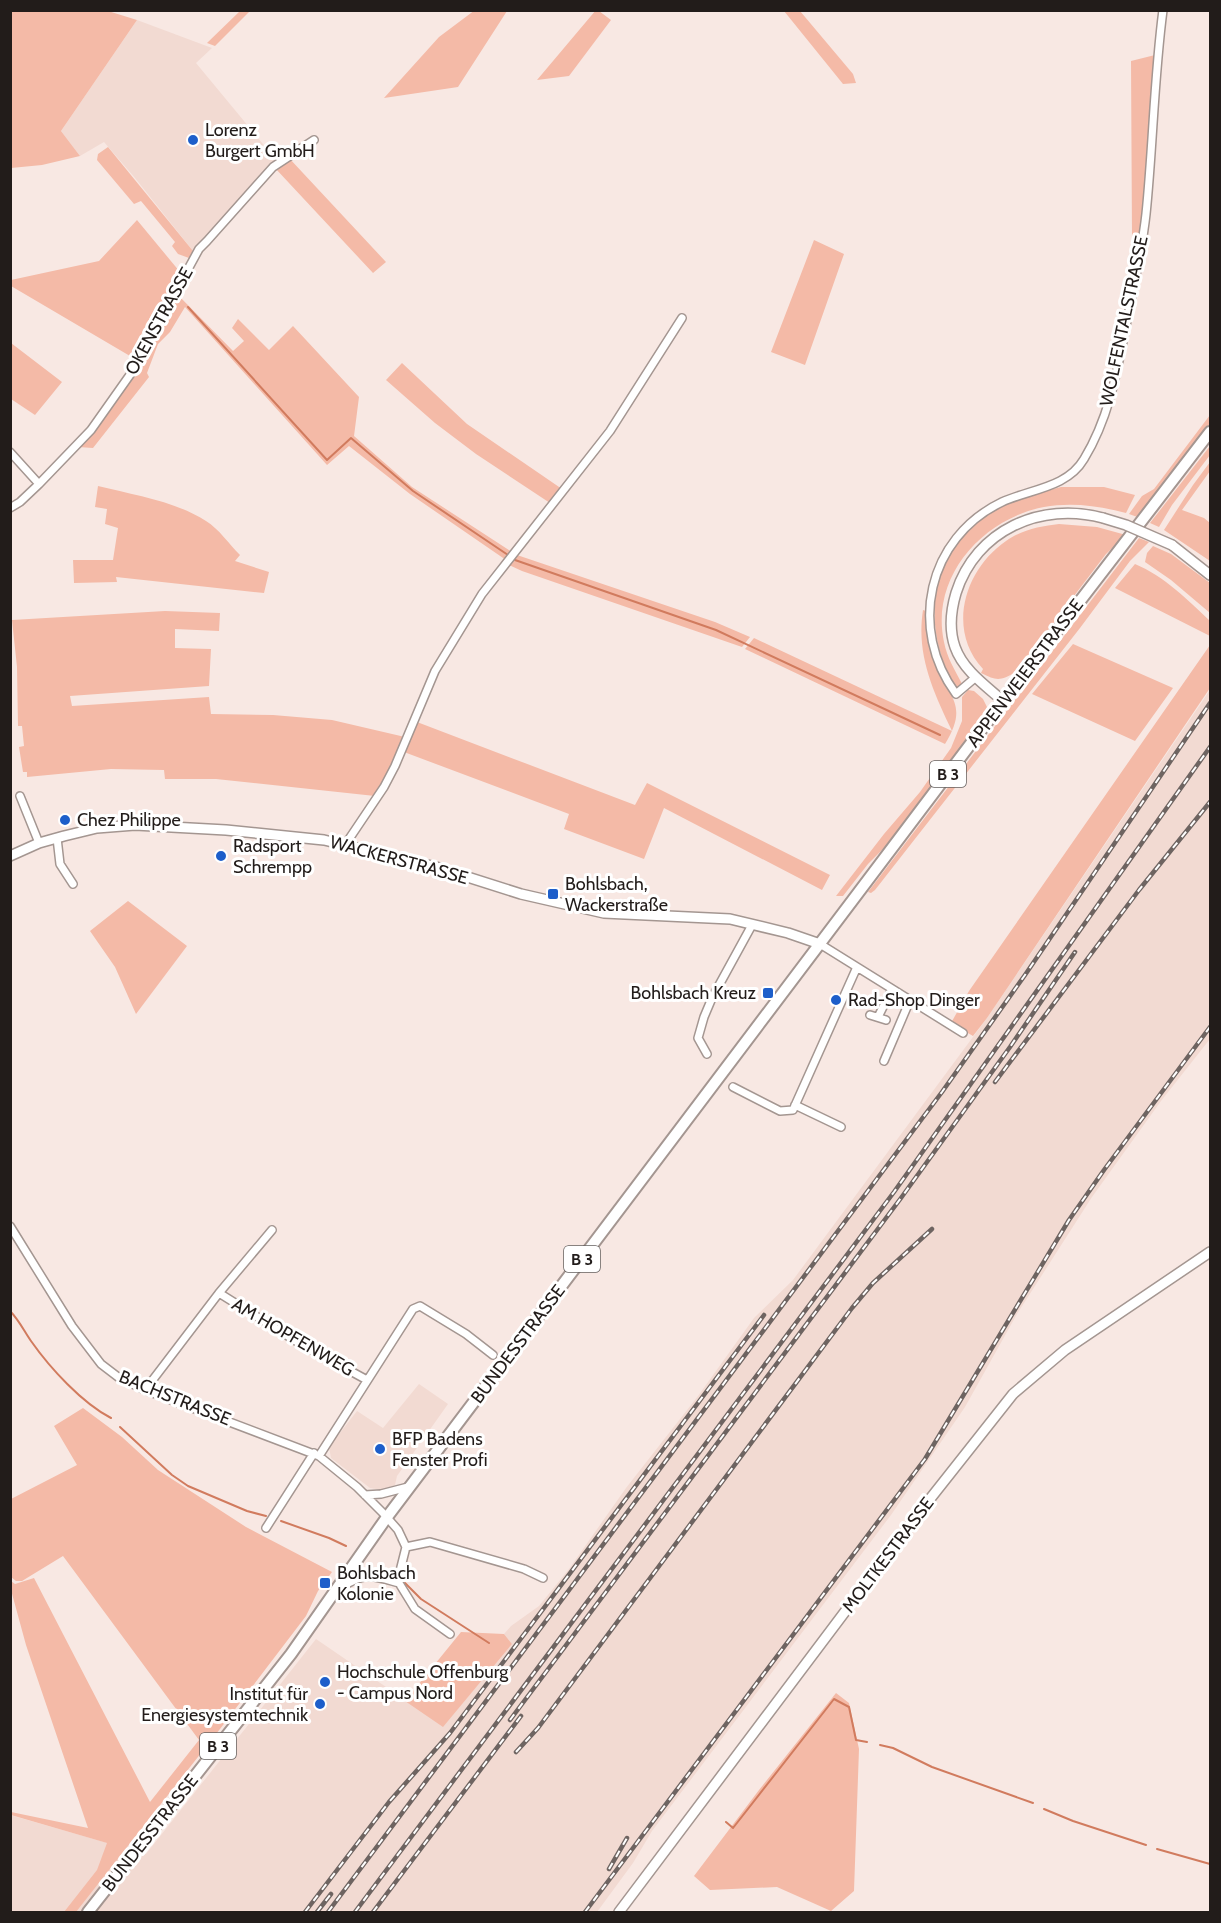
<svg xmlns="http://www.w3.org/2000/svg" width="1221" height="1923" viewBox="0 0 1221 1923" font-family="Cabin,sans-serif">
	<rect width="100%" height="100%" fill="#f8e8e3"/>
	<path fill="#f2dad2" d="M137,20L212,48L196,63L277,161L209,237L193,251L135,178L104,142L80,156L61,131Z
		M1210,690V1039L1161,1101L1092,1197L1017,1314L965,1407L891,1515L652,1831L633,1863L597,1912H11L10,1815L146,1854L316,1639L443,1726L512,1644L504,1634L511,1626L539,1606L569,1569L626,1488L698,1396L754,1318L793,1280L987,1018Z
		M419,1384L448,1404L397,1476L395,1485L382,1490L370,1488L331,1458L329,1447L357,1411L383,1428Z"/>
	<path fill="#f4baa7" d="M11,10L108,11L137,20L61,131L80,156L42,165L11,168Z
		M475,10L507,11L458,87L384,98L439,37Z
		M596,10L599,11L611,20L569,76L537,80Z
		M240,11H250L215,46L207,43Z
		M784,11H800L853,74L856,83L843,84Z
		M1155,55L1143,209L1139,240L1132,238L1131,61Z
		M108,147L193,251L189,258L178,254L172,246L175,242L141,201L134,204L97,160L98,154Z
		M289,158L386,262L373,273L275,168Z
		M137,220L180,272L161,309L156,306L130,356L11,286V280L99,261Z
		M814,240L844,254L805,365L771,352Z
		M179,296L233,351L244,341L232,328L238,319L269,350L293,326L359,397L354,436L412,487L512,552L506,560L410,494L349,446L327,465L185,307L170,332L158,344L147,373L149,377L93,448L78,447L133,378Z
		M11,343L62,382L35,415L11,399Z
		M402,363L467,424L562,489L550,503L476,454L435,423L386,380Z
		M1210,415V426L1140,518L1129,514L1142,496L1154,489Z
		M1210,446V455L1172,505L1159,527L1150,523Z
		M1210,462V471L1182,510L1204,518L1210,523V561L1164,530L1193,485Z
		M98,486C134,495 175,501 206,521C219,529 229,544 240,555L235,561L269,572L264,593L116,577L117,582L74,583L73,560H113L118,528L105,524L107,509L95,507Z
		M1061,487H1104L1135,495L1126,513C1099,506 1072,502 1044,507C982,519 930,577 944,642C947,658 955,670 962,684L959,687L954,685C917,618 932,540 1004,505C1022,497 1042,492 1061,487Z
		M1059,524L1097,527L1126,535L1106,554L1016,672C1000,681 997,681 981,673L983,669C946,629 965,569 1006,541C1021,530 1041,526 1059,524Z
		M1139,538L1149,542L1130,561L1080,628L875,890L871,893L868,892Z
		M1153,546L1171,554L1210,583V613L1171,580L1145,562L1147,553Z
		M517,555L715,622L750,637L742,647L522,571L509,565Z
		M1135,564C1164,576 1188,600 1210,621V636L1115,588Z
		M923,610L926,611C926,629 929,649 937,666C951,700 968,706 945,744L745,649L754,638L952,731C933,691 916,655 923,610Z
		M165,611L220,613L219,631L175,629V648L211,649L209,686L70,696L72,706L209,697L211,714L273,715L332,720L405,737L375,796L216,779H165L164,770L111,769L27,777V772H23L19,747L24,746L22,726H18L17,667L12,620Z
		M1073,644L1173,688L1135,741L1032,694Z
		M1210,645V688L987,1018L973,1036L951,1023L969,991Z
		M968,690L974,691L983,699L987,707L982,723L889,843L868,864L843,896H836L884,834L920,792L951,748L962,721V697Z
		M417,722L635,805L647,783L830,875L822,890L664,808L644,859L564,829L569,814L404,752Z
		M128,901L187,946L136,1014L115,967L90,931Z
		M83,1408L122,1437L158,1470L246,1527L332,1572L318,1591L306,1616L220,1729L76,1912H64L97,1870L107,1843L11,1815V1812L88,1828L26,1645L11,1590V1581L15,1584L34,1578L150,1802L199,1740L63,1556L22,1581H16L11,1577V1499L77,1465L54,1426Z
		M461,1632L504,1634L512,1644L443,1727L405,1701Z
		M836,1693L849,1703L859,1749L854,1891L831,1911L777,1887L710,1890L694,1876L759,1790Z"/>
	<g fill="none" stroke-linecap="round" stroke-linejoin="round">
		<path stroke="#d17b5e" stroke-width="2" d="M188,307L327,460L351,438L413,491L508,555
			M515,560L716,630L940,735
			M10,1311C19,1320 24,1331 31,1341C50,1368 82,1403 111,1418
			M120,1427L172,1475L188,1486L247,1511L266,1516
			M281,1521L329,1538L346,1546
			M405,1583L421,1599L489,1643
			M880,1745L893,1748L932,1767L1033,1803
			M1044,1809L1073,1821L1146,1845
			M726,1822L733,1828L834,1699L849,1707L856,1740L867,1742
			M1157,1849L1210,1864"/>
		<defs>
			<path id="minor" d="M10,452L39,484
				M10,508L20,502L39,484L91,430L132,372L199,249L207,241L273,167L314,140
				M976,677L956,694C908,629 927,538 1002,502C1030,489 1067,488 1084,459C1109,418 1117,372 1126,326C1133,289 1142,251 1146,214C1153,146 1154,78 1163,10
				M20,796L39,843
				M57,838L60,864L73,884
				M345,845L384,787L395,766L435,671L482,594L610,431L682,318
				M820,944L963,1033
				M870,1015L886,1020
				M878,1017L892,989
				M707,1054L698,1038L704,1017L712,998L752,925
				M884,1061L910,1000
				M733,1087L780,1111L793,1110L857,967
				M795,1105L841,1127
				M10,1226L72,1326L101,1364L118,1377L145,1390L319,1456L357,1487L383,1513L398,1530L406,1547
				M219,1293L299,1343L367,1380
				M145,1390L219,1293L272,1230
				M319,1456L413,1309L420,1306L466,1334L493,1355
				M365,1495L381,1494L408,1487
				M266,1528L314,1453
				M406,1547L430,1542L524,1569L543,1578
				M406,1547L400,1571L399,1583L415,1609L450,1634
				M340,1588C366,1572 370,1575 399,1583"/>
			<path id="tertiary" d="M1172,545L1210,575
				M1003,701C986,686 963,670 955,647C949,630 951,610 956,593C976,530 1041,501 1103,518
				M10,856L39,843L64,836L97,828L135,825L226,830L324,840L436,867L521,894L604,913L730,919L788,933L820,944
				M619,1912L926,1504L1013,1394L1065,1350L1210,1252"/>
			<path id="primary" d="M88,1912L291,1654L387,1517L1003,701L1210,432"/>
		</defs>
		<use href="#minor" stroke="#a49691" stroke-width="10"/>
		<use href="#tertiary" stroke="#a49691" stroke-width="12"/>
		<use href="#primary" stroke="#a49691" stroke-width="14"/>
		<use href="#minor" stroke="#fff" stroke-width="7"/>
		<use href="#tertiary" stroke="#fff" stroke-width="9"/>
		<use href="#primary" stroke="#fff" stroke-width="10"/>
		<defs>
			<path id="rail" d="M995,1082L1139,890L1210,802
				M510,1720L901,1198L1010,1047L1075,952
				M516,1752L538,1728L852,1308L873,1283L932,1229
				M609,1869L627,1838
				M305,1912L389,1802L450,1733L764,1315
				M317,1912L331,1894
				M328,1912L942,1092L1025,975L1210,703
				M355,1912L894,1192L1210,747
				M373,1912L521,1716
				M585,1912L925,1459L1069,1220L1104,1170L1210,1027"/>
		</defs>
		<use href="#rail" stroke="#6e6461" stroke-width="4.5"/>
		<use href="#rail" stroke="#fff" stroke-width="2" stroke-dasharray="7" stroke-linecap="butt"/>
		<defs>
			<path id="tertiary-bridge" d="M1103,518L1126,525L1172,545"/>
		</defs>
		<use href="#tertiary-bridge" stroke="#a49691" stroke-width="12" stroke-linecap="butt"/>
		<use href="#tertiary-bridge" stroke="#fff" stroke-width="9"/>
	</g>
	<g fill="#1d5eca" stroke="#fff" stroke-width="2">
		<circle cx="193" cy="140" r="6"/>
		<circle cx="65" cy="820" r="6"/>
		<circle cx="221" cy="856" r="6"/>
		<rect x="547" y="888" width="12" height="12" rx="3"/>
		<rect x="762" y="987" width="12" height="12" rx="3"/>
		<circle cx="836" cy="1000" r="6"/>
		<circle cx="380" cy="1449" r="6"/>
		<rect x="319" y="1577" width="12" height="12" rx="3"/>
		<circle cx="325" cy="1682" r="6"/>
		<circle cx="320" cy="1704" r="6"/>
	</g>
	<g text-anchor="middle" stroke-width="6" stroke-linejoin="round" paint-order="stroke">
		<g fill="#fff" stroke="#64605f" stroke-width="1.5">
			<rect x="930" y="761" width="36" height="26" rx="4.5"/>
			<rect x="564" y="1246" width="36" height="26" rx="4.5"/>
			<rect x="200" y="1733" width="36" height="26" rx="4.5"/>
		</g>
		<g font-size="16" font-weight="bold" fill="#221c1a">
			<text x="948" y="780">B 3</text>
			<text x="582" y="1265">B 3</text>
			<text x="218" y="1752">B 3</text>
		</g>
		<g font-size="18" fill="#221c1a" stroke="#fff" text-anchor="start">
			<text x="205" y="136">Lorenz<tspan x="205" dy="21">Burgert GmbH</tspan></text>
			<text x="77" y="826">Chez Philippe</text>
			<text x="233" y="852">Radsport<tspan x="233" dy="21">Schrempp</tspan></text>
			<text x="565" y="890">Bohlsbach,<tspan x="565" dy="21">Wackerstraße</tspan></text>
			<text x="756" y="999" text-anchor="end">Bohlsbach Kreuz</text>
			<text x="848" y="1006">Rad-Shop Dinger</text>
			<text x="392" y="1445">BFP Badens<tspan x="392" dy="21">Fenster Profi</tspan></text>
			<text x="337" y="1579">Bohlsbach<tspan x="337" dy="21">Kolonie</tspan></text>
			<text x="337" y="1678">Hochschule Offenburg<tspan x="337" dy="21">- Campus Nord</tspan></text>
			<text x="308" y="1700" text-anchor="end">Institut für<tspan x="308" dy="21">Energiesystemtechnik</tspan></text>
		</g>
		<g font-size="18" fill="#221c1a" stroke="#fff">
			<text transform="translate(159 321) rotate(-61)" y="6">OKENSTRASSE</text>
			<text transform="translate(1124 321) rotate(-78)" y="6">WOLFENTALSTRASSE</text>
			<text transform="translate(1025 673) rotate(-53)" y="6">APPENWEIERSTRASSE</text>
			<text transform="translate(399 860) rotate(15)" y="6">WACKERSTRASSE</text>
			<text transform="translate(293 1337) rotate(30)" y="6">AM HOPFENWEG</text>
			<text transform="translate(518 1344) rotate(-53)" y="6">BUNDESSTRASSE</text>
			<text transform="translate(175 1398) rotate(22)" y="6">BACHSTRASSE</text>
			<text transform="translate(888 1555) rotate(-53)" y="6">MOLTKESTRASSE</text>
			<text transform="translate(150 1833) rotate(-52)" y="6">BUNDESSTRASSE</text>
		</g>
	</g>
	<rect width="1221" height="1923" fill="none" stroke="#221c1a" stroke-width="24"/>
</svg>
